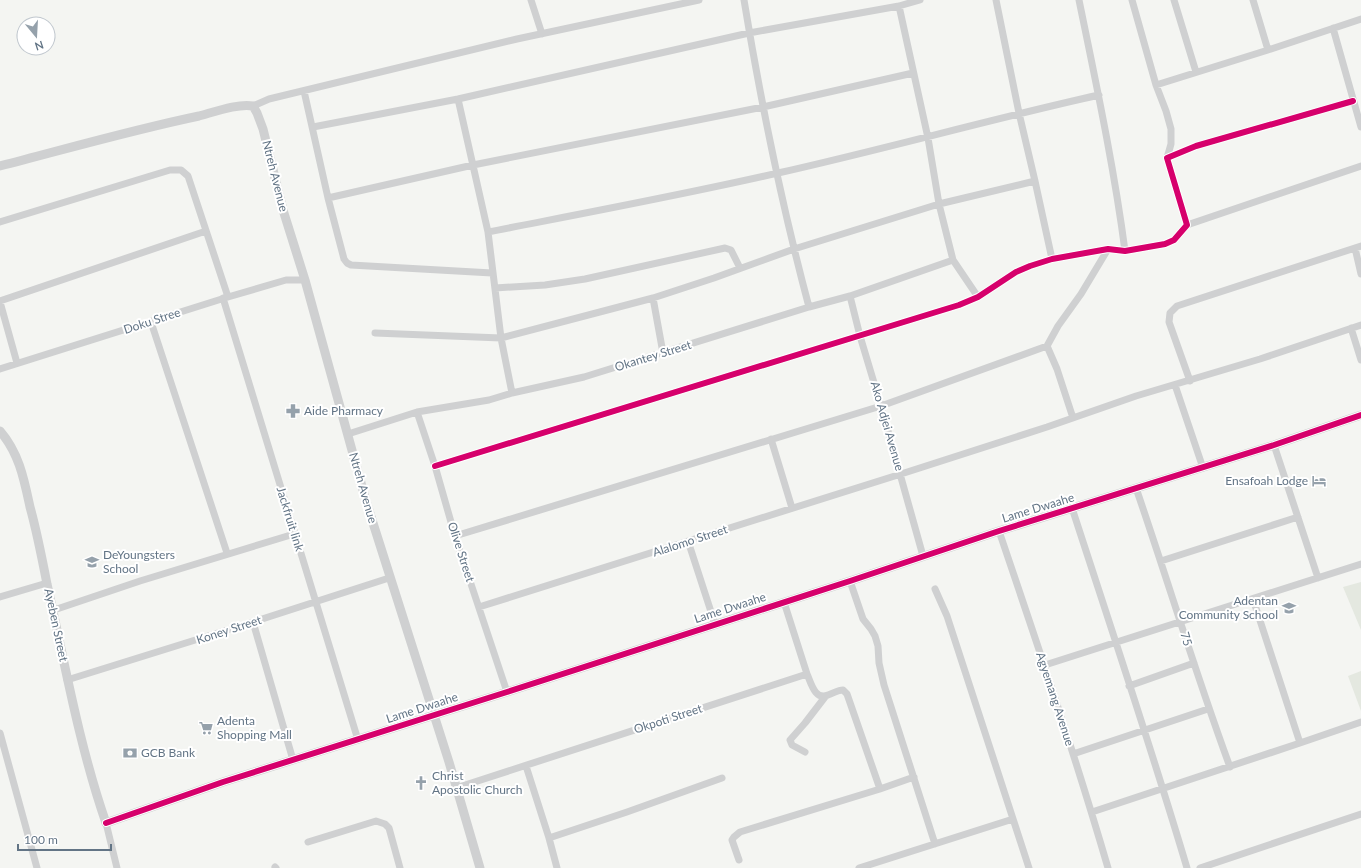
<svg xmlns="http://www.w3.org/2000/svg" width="1361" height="868" viewBox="0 0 1361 868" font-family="Lato,sans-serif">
	<rect width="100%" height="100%" fill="#f4f5f2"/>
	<path fill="#e4e8e0" d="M1361,582V630L1343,587Z
		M1361,671V711L1348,676Z"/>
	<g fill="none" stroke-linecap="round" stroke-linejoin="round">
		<path stroke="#cfd0d1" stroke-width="7" d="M531,0L542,34
			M744,0C761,103 782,206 809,307
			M996,0L1019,113L1035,181L1052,259
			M1079,0C1096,83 1114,167 1125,251
			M1132,0L1156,85L1166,111L1171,129V144L1167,158
			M1174,0L1196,72
			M1253,0L1268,50
			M899,6L928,138L939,204L953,260L978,297
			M1333,28L1361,127
			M1156,85L1268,50L1361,19
			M304,91L328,198L344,259L347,263L351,265L492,273
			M458,99L488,232L501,338L512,393
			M253,106L269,99L517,39L699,0
			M313,127L458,99L749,33L899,6L920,0
			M328,198L473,165L763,107L913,73
			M0,222L170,170H181L188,176L228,297
			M1187,225L1361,166
			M488,232C585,213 682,195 778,173C885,149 991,119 1099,95
			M1355,248L1361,274
			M495,288L545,285L585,279L725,248L731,250L740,268
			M850,296L860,336L881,406L923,556
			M223,298L358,740
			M653,298L663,353
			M0,301L206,231
			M0,302L17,363
			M151,322L227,553
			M1351,328L1361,360
			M375,333L501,338L653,298L714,278L794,249L939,204L1035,181
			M0,369L228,297L286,280H305
			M1190,381L1169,322L1170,313L1177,306L1361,246
			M1175,385L1203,468
			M417,412L435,466L455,536L507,692
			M1073,418L1057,369L1047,346L1058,326L1081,294L1108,249
			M348,434L417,412L489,400L512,393L584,377L809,307L850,296L953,260
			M771,439L792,508
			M1274,445L1318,578
			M435,466L959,305L978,297L1016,272L1030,266L1052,259L1108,249L1125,251L1165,244L1174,240L1187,225L1167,158L1196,146L1353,101
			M1136,488C1168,581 1196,675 1230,767
			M1072,508C1111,628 1151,747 1187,868
			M999,531C1037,643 1075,755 1108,868
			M455,536L881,406L1047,346
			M688,541L715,624
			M1161,561L1298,517
			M850,581L863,619L871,629L875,636L878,646L879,663L884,685L935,844
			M935,589L947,616L1029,868
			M0,597L47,583
			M1253,599L1300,743
			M479,607L901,474L1047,427L1136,396L1260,359L1361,325
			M54,610L140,581L294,534
			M253,622L293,760
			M1045,665L1361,564
			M807,674C811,683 815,701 828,695C834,693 838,690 843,690L847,694L880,789
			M67,680L253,622L389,578
			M1129,686L1194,663
			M0,733L37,868
			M805,752L792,745L790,740L805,723L825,697
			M1073,754L1208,709
			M526,766L549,838L557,868
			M456,788L807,674L784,602
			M1092,812L1300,743L1361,722
			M106,823L117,868
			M549,838L627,812L722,778
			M308,842L376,821L385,824L389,828L400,868
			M739,860L732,840L734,837L740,832L880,789L914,777
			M275,867L276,868
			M859,868L1013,819
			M1200,868L1361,814"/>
		<path stroke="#cfd0d1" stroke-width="9" d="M0,166C66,149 132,130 199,116C214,112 239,103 253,106L257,113L263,129L283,210L305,280L366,501L449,762L480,868
			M0,431C19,453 24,479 30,507C37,532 42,558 47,584C65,664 79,745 106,823L223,782L507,692L850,581L999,531L1274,445L1361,415"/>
		<defs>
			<path id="cycleway" d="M435,466L959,305L978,297L1016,272L1030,266L1052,259L1108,249L1125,251L1165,244L1174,240L1187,225L1167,158L1196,146L1353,101
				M106,823L223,782L507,692L850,581L999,531L1274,445L1361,415"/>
		</defs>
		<use href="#cycleway" stroke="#fff" stroke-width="8"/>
		<use href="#cycleway" stroke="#d6006c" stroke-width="6"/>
	</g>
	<defs>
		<symbol id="pharmacy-bare" viewBox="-9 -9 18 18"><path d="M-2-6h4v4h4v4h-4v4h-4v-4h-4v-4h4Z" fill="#95a1ab" stroke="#fff" stroke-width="2.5" paint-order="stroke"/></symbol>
		<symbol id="hotel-bare" viewBox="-9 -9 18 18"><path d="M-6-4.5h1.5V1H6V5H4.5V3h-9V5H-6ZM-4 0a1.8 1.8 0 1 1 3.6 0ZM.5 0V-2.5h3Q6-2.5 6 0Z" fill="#95a1ab" stroke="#fff" stroke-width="2.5" paint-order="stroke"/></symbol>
		<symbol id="school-bare" viewBox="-9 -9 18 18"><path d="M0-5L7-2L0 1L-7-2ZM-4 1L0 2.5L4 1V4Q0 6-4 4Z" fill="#95a1ab" stroke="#fff" stroke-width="2.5" paint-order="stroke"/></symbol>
		<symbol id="supermarket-bare" viewBox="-9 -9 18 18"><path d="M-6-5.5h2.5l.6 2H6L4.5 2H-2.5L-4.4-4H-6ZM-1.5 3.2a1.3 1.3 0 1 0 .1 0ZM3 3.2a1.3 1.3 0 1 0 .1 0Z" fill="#95a1ab" stroke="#fff" stroke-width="2.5" paint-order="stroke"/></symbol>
		<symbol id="bank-bare" viewBox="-9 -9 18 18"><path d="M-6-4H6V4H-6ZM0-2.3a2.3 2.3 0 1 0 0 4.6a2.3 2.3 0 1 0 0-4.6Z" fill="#95a1ab" stroke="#fff" stroke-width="2.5" paint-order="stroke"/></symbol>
		<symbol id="church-bare" viewBox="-9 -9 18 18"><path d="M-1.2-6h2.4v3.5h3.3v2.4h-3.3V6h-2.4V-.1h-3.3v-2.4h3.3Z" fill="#95a1ab" stroke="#fff" stroke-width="2.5" paint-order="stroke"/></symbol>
	</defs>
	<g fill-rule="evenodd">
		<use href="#pharmacy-bare" x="283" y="401" width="20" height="20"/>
		<use href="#hotel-bare" x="1309" y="471" width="20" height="20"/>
		<use href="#school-bare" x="82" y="552" width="20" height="20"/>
		<use href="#school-bare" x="1279" y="598" width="20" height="20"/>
		<use href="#supermarket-bare" x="196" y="718" width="20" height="20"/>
		<use href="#bank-bare" x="120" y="743" width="20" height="20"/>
		<use href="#church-bare" x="411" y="773" width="20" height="20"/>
	</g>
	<g text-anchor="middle" stroke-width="4" stroke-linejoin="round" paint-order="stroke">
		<g font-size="12" fill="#627485" stroke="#fff">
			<text transform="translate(275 176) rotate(76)" y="4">Ntreh Avenue</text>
			<text transform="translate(152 321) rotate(-18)" y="4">Doku Stree</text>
			<text transform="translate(653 356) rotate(-17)" y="4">Okantey Street</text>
			<text transform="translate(887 426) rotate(74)" y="4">Ako Adjei Avenue</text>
			<text transform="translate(363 488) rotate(74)" y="4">Ntreh Avenue</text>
			<text transform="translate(1038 508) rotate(-17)" y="4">Lame Dwaahe</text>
			<text transform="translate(290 519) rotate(73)" y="4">Jackfruit link</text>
			<text transform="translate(690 541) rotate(-18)" y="4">Alalomo Street</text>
			<text transform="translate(461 552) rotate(72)" y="4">Olive Street</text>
			<text transform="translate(730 608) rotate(-18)" y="4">Lame Dwaahe</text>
			<text transform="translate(56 625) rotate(78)" y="4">Ayeben Street</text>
			<text transform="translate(229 630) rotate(-18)" y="4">Koney Street</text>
			<text transform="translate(1186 639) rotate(73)" y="4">75</text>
			<text transform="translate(1055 699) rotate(72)" y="4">Agyemang Avenue</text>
			<text transform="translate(422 708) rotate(-18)" y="4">Lame Dwaahe</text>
			<text transform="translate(668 719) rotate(-18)" y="4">Okpoti Street</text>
		</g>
		<g font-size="12" fill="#627485" stroke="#fff" text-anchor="start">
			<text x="304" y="415">Aide Pharmacy</text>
			<text x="1308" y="485" text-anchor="end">Ensafoah Lodge</text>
			<text x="103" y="559">DeYoungsters<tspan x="103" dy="14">School</tspan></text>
			<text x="1278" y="605" text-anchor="end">Adentan<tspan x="1278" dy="14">Community School</tspan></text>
			<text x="217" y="725">Adenta<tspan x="217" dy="14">Shopping Mall</tspan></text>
			<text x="141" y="757">GCB Bank</text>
			<text x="432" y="780">Christ<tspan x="432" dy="14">Apostolic Church</tspan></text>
		</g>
	</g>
	<g transform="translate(36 36) rotate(162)"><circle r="19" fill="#ffffff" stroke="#c0c7ce"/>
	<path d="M0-3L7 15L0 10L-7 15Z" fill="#95a1ab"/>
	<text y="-6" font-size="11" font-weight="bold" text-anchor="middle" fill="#627485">N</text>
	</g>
	<path d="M18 844v6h93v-6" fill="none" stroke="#627485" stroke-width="2"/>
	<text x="24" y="844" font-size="12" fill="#627485" stroke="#ffffff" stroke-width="3" paint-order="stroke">100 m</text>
</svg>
